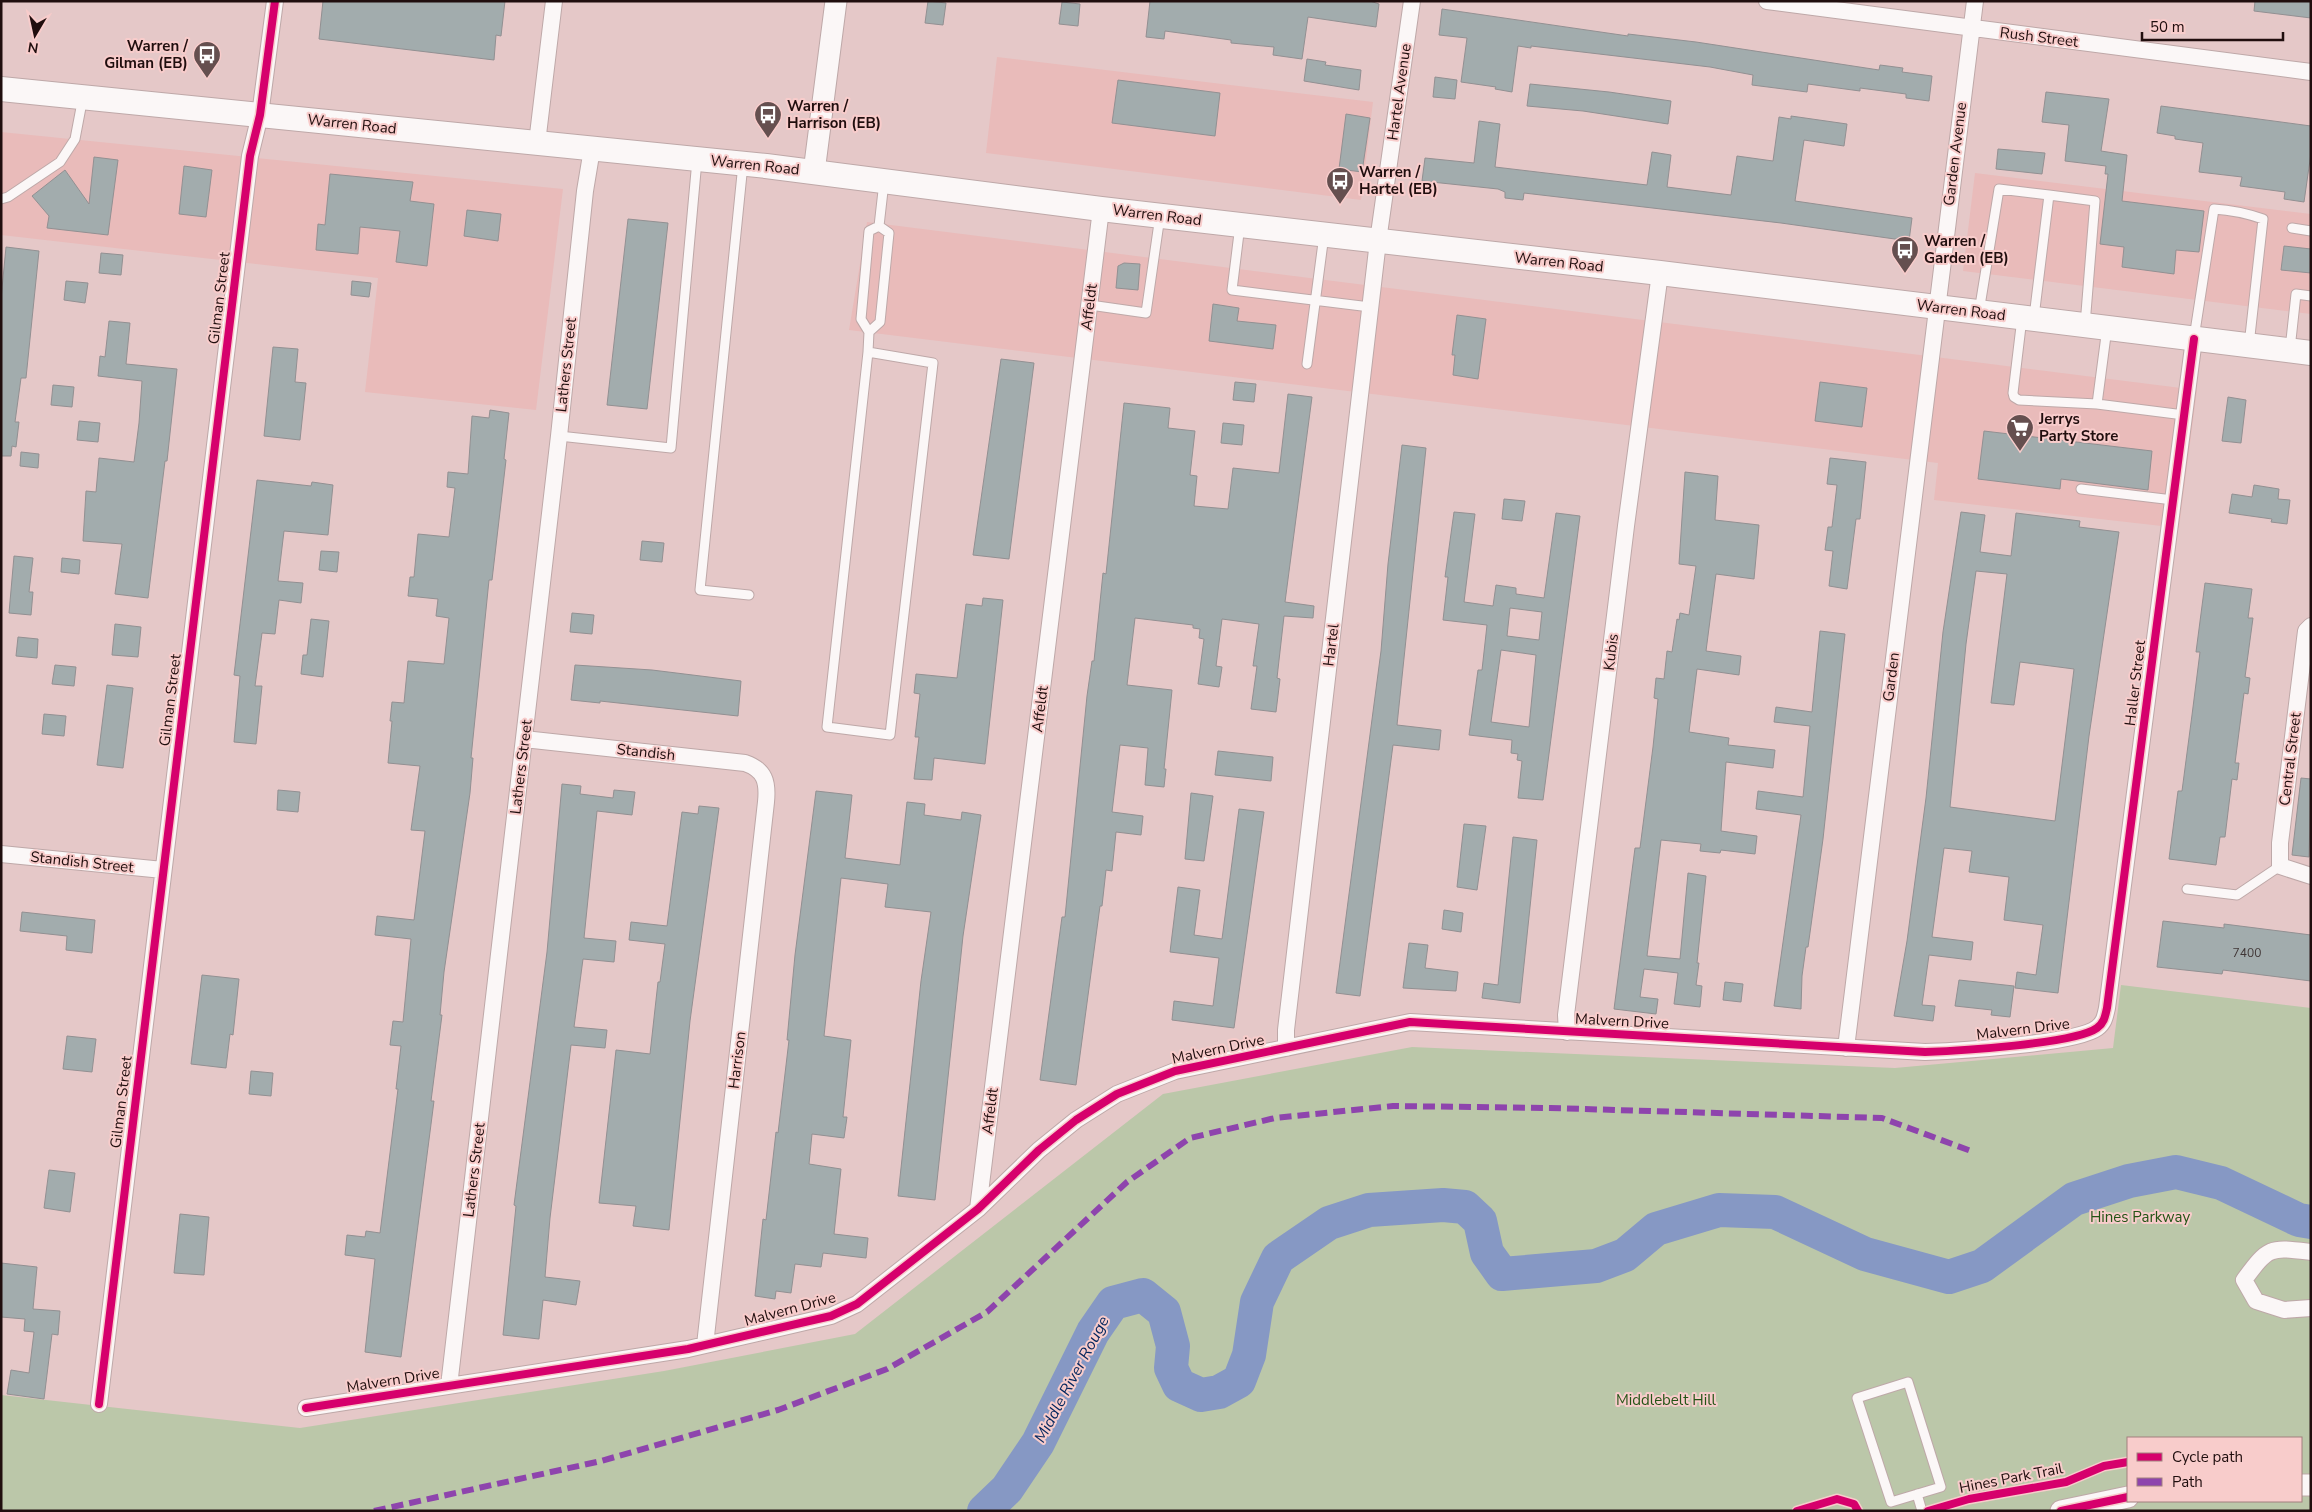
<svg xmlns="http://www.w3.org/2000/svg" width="2312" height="1512" viewBox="0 0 2312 1512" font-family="'Nunito Sans',sans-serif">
	<rect width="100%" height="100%" fill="#e5c8c8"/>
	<path fill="#e9bbba" d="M997,57L1373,102L1361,200L986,153Z
		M1,132L563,189L536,410L365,392L378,278L1,235Z
		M1975,173L2311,214V314L1963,271Z
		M867,222L2197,390L2179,528L1934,500L1938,463L849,330Z"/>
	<path fill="#bbc7a9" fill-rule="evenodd" d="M2121,985L2311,1008V1511H1V1395L300,1428L664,1371L855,1334L1163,1094L1412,1047L1895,1068L2113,1048ZM2128,1438H2301V1501H2128Z"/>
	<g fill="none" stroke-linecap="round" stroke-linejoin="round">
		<path stroke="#8698c4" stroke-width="34" d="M984,1511L1007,1489L1038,1443L1093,1332L1113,1303L1143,1295L1164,1312L1173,1346L1171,1368L1179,1385L1201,1395L1219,1392L1239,1381L1249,1355L1257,1302L1278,1258L1329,1223L1369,1210L1443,1205L1465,1207L1480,1221L1487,1253L1502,1274L1596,1266L1625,1255L1656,1229L1719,1210L1775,1212L1865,1254L1949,1277L1982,1266L2074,1199L2129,1181L2176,1172L2221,1183L2299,1220L2311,1222"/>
	</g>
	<path fill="#a2acad" stroke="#929092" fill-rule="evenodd" d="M323,1H505L501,36L496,35L494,60L319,39Z
		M928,1L946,3L943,25L925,23Z
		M1150,1H1370L1379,4L1376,27L1308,17L1302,59L1273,55L1274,47L1231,43V40L1165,31L1164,39L1146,37Z
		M2255,1H2311V18L2254,11Z
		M1062,2L1080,4L1078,26L1059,24Z
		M1442,9L1628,36V34L1696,42L1879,70L1880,65L1903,68L1902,72L1932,76L1929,101L1906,98V94L1860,88V91L1808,84L1807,92L1752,85L1753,75L1710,67L1531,46V48L1518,46L1512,92L1495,89L1496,87L1461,82L1467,38L1439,35Z
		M1307,59L1326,62L1325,65L1361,70L1359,90L1304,81Z
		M1435,77L1457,80L1455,99L1433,97Z
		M1118,80L1220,93L1215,136L1112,123Z
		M1530,84L1609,92L1671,101L1668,124L1583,111L1527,106Z
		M2046,92L2109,99L2101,151L2127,155L2122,201L2204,211L2199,252L2176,250L2174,274L2122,267L2124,247L2100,244L2108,174H2105L2106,166L2065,161L2069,125L2042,122Z
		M2161,106L2311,126V153L2304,202L2284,199L2285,192L2240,186L2242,177L2199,172L2203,143L2175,139V136L2157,133Z
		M1346,114L1370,118L1362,172L1339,169Z
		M1791,116L1847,124L1844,146L1804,140L1795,201L1912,218L1909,241L1781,223L1524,193L1523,200L1505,198V192L1498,189L1422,181L1425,158L1474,163L1479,121L1500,124L1495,167L1647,185L1652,152L1671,155L1667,187L1731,195L1737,156L1773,161L1779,117L1791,119Z
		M1998,149L2045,153L2042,174L1996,169Z
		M94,157L118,160L108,235L47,228L49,216L32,196L65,170L89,204Z
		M184,166L212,170L206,217L179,214Z
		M330,174L413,182L410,201L434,204L427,266L396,262L400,231L360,227L358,254L316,250L318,224L325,225Z
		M467,210L501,214L498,241L464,236Z
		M628,219L668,223L647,409L607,405Z
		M2284,246L2311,249V273L2281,270Z
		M6,247L39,251L26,378H21L15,422H19L16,447L12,446L11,456H1V299Z
		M101,253L123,255L121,275L99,273Z
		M1124,263L1140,264L1138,290L1116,288L1118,266Z
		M66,281L88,283L85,303L64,300Z
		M352,281L371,283L369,297L351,295Z
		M1213,304L1239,308L1237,321L1276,325L1273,349L1209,341Z
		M1457,315L1486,319L1478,379L1453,375L1455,355H1452Z
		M109,321L130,323L126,364L177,369L167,461H165L148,598L115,594L122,544L83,541L86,491L96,492L99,458L134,462L139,423L142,381L98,376L100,356L105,357Z
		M273,347L298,349L295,382L306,383L300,440L264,436Z
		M1001,359L1034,363L1009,559L973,555Z
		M1235,382L1256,384L1254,402L1233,400Z
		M1820,382L1867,388L1862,427L1815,421Z
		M53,385L74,387L72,407L51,405Z
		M1288,394L1312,397L1285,602L1314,606L1313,618L1284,616L1277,678L1280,679L1276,712L1251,709L1257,666H1253L1259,624L1222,619L1216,666L1222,667L1219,687L1198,684L1204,639L1199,638L1200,629L1193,628V625L1135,618L1127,685L1172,690L1164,769H1166L1164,787L1145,785L1148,748L1120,745L1112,812L1143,816L1141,835L1116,832L1112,871L1106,870L1102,906H1100L1076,1085L1040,1080L1062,917H1065L1087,696L1092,661H1094L1103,573L1106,574L1124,403L1170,408L1168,428L1195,431L1190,475L1197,476L1194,506L1228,509L1233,468L1279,473Z
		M2228,397L2246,400L2241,443L2222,441Z
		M490,410L509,413L504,459L506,460L492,580H489L471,758H473L470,793L444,972L440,1015H442L431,1101H434L401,1357L365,1352L375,1259L345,1255L347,1235L365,1237L366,1231L380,1233L398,1089H396L401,1046L390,1045L393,1021L403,1022L411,939L375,935L377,916L414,920L425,831L411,830L420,766L388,763L392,721H390L392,702L404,703L408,661L444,664L449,618L436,616L438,599L408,596L410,577H414L418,534L449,537L455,488L447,487L448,472L468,474L472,416L489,418Z
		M79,421L100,423L98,442L77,440Z
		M1223,423L1244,425L1242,445L1221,443Z
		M1984,431L2152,451L2148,490L2061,479L2060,489L1978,479Z
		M1402,445L1426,448L1397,725L1441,730L1439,750L1393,745L1360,996L1336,993L1381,651L1388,564Z
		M21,452L39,454L38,468L20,466Z
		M1830,458L1866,462L1860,519H1856L1847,589L1829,586L1833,551L1825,550L1828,527H1832L1837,485L1827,484Z
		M1685,472L1718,476L1715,520L1759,525L1754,579L1716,574L1706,651L1741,656L1739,675L1697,669L1689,732L1729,738L1728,745L1775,750L1773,768L1726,762L1721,831L1757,836L1755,854L1721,850L1720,853L1700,851L1701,844L1661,840L1647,956L1680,959L1688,873L1706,876L1697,963H1699L1696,985L1702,986L1700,1007L1674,1004L1678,973L1644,969L1640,997L1658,999L1656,1014L1614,1009L1635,848H1640L1653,747L1658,699L1654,698L1656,678L1664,679L1667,651L1672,652L1677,619L1679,620L1680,613L1689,615L1696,566L1679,564Z
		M257,480L311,486L312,482L333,485L328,535L284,531L278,581L303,583L301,603L279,600L275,634L262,633L255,686H262L256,744L234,742L240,676L234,675Z
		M2254,485L2279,489L2278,499L2290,500L2287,524L2271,522L2272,519L2229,513L2232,494L2252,497Z
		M1504,499L1525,501L1522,521L1502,519Z
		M1454,512L1475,514L1464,602L1493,606L1496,585L1516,588V594L1544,598L1556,513L1580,516L1543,800L1518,798L1522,761L1517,760L1518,754L1511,753L1512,740L1469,735L1478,670H1482L1487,625L1443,620L1448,577H1445ZM1510,608L1542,612L1539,640L1507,636ZM1501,650L1536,655L1529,727L1491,722Z
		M1961,512L1985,515L1980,552L2011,556L2016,513L2080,521L2079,527L2119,532L2089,736L2058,993L2015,988L2017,972L2036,975L2043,925L2004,920L2009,877L1969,872L1972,851L1944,848L1932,937L1973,942L1971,960L1929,955L1922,1005L1935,1006L1933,1021L1894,1016L1907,941L1926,798L1943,632ZM1976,571L2007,574L1991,703L2014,705L2020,662L2074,669L2055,821L1950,807L1966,644Z
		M642,541L664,543L662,562L640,560Z
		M321,551L339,552L337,572L319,570Z
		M14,556L33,558L29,592H33L31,615L9,613Z
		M62,558L80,560L79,574L61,572Z
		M2205,583L2252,589L2248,618H2253L2245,677L2250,678L2248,694L2244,693L2235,763H2239L2237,780L2232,779L2225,837H2220L2216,865L2169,859L2178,791H2182L2192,715L2200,652H2196Z
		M983,598L1003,600L985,764L934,758L932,780L914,779L919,737H915L920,694L914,693L916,674L957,678L966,604L982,606Z
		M572,613L594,615L592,634L570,632Z
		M311,619L329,621L323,677L301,674L303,655H307Z
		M115,624L141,627L138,657L112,655Z
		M1820,631L1845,634L1823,839L1808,947H1806L1802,976L1801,1009L1774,1006L1801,815L1756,809L1758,791L1803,797L1810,726L1774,722L1776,707L1812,712Z
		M18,637L38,639L37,658L16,656Z
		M55,665L76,667L74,686L52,684Z
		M575,665L652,670L741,681L738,716L600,701V703L571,700Z
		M107,685L133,688L123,768L97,765Z
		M44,714L66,716L64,736L42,734Z
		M1218,751L1273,757L1271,781L1215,775Z
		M2301,778L2311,779L2309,857L2292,855Z
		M562,784L581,786L580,794L613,798L614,790L635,792L632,815L597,811L584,938L616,941L614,962L583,959L574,1027L607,1030L605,1048L571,1045L550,1218L545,1277L580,1281L576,1305L543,1300L539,1339L503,1335L516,1206L514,1205L547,952Z
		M278,790L300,792L298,812L277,810Z
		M816,791L852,795L845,858L900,865L907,802L925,804L924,815L961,820L962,812L981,815L963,936L935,1200L898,1196L921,981L931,912L885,907L888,884L841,878L824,1036L851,1040L843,1117H847L844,1138L812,1134L809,1164L841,1169L834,1234L868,1238L866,1258L823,1253L821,1267L795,1264L791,1293L776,1291L775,1299L755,1296L763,1219L766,1220L776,1132L778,1133L789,1040H787L795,955Z
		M1191,793L1213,796L1204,861L1185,859Z
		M699,806L719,808L690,1021L669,1230L633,1226L636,1206L599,1203L616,1050L650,1054L658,982H660L665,944L629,940L631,922L667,926L682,812L698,814Z
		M1239,809L1264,812L1234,1028L1172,1020L1174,1001L1213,1006L1219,958L1170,952L1178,887L1200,890L1194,935L1222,939Z
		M1464,824L1486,826L1477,890L1457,887Z
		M1513,837L1537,840L1520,1003L1482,998L1484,983L1498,985Z
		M1444,910L1463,913L1461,932L1442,929Z
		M22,912L95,920L92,953L66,950L67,936L20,931Z
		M2163,921L2224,928V924L2311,935V981L2223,970L2222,974L2157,967Z
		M1409,943L1428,945L1425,968L1458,972L1456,991L1403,988Z
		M202,975L239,979L233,1035L230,1034L226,1068L191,1064Z
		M1959,980L2014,986L2010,1017L1991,1015L1992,1010L1955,1006Z
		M1725,982L1743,984L1741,1002L1723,1000Z
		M67,1036L96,1039L92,1072L63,1069Z
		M251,1071L273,1073L271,1096L249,1094Z
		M49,1170L75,1173L70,1212L44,1208Z
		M180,1214L209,1217L204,1275L174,1273Z
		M1,1263L37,1267L33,1309L60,1311L58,1335L52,1334L44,1399L7,1394L11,1370L29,1373L34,1332L24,1331L25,1319L1,1317Z"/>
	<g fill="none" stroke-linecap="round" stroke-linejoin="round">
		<defs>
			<path id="service" d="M743,164L700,590L749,595
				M1,199L8,197L60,162L75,139L83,97
				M1240,225L1232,290L1370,307
				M879,226L884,182
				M2292,228L2311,231
				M1090,305L1146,313L1160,216
				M1979,312L1999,189L2049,195
				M2034,317L2049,195L2095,201L2085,325
				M2022,318L2013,393L2014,397L2019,400L2097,404L2107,328
				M869,332L880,322L889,233L879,226
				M2194,338L2214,209C2231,210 2246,213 2263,219L2249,345
				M2290,349L2296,294L2311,296
				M868,352L933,363L890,735L827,727L868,352L869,332L861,319L869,231L879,226
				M1307,364L1324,235
				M2097,404L2184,415
				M559,436L671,448L697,160
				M2081,489L2173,500
				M2187,889L2237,895L2280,866
				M1908,1382L1941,1487L1891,1502L1857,1398Z
				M1917,1494L1922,1511"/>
			<path id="minor" d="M1767,1L2311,72
				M537,143L554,1
				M2311,626L2306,631L2280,843V866L2311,876
				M524,739L745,763C765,770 768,782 766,802L705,1345
				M1,854L163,870
				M1567,1032L1566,1015L1626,526L1660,273
				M1286,1048V1030L1378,241L1412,1
				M1846,1048L1975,1
				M978,1209L1101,209
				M2311,1252C2270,1247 2269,1246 2244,1280L2256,1301L2284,1310L2311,1308
				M449,1386L559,436L585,191L592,149
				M99,1404L250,156L260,115L275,1
				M306,1408L688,1349L831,1316L857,1304L978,1209L1039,1150L1076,1120L1117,1094L1175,1071L1410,1022L1925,1052C1956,1051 2075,1044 2097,1028C2104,1023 2105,1017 2107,1008L2194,339"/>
			<path id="tertiary" d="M814,172L836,1
				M2301,1485H2311
				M2061,1511L2128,1497"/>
			<path id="secondary" d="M1,89L766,166L1101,209L1660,273L2311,353"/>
		</defs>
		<use href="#service" stroke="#bea8a8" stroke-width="11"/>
		<use href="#minor" stroke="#bea8a8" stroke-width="18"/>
		<use href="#tertiary" stroke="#bea8a8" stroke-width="23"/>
		<use href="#secondary" stroke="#bea8a8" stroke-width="26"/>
		<use href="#service" stroke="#fbf7f7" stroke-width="9"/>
		<use href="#minor" stroke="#fbf7f7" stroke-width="16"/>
		<use href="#tertiary" stroke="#fbf7f7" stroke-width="21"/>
		<use href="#secondary" stroke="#fbf7f7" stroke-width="24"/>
		<path stroke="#8e44ad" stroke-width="6" stroke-dasharray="12 6" stroke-linecap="butt" d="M374,1511L601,1461L778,1410L887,1369L987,1312L1127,1182L1190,1138L1275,1118L1393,1106L1550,1108L1882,1118L1971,1151"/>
		<defs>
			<path id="cycleway" d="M99,1404L250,156L260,115L275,1
				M306,1408L688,1349L831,1316L857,1304L978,1209L1039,1150L1076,1120L1117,1094L1175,1071L1410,1022L1925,1052C1956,1051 2075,1044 2097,1028C2104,1023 2105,1017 2107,1008L2194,339
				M1797,1511L1837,1499L1854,1504L1858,1511
				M1928,1511L1969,1499L2066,1482L2104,1466L2128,1462
				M2061,1511L2128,1497"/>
		</defs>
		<use href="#cycleway" stroke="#f8cccb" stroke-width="11"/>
		<use href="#cycleway" stroke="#d6006c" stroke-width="8"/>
	</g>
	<defs>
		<symbol id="bus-pin" viewBox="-11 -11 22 30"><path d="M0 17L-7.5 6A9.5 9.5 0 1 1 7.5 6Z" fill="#654f4f" stroke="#f8cccb"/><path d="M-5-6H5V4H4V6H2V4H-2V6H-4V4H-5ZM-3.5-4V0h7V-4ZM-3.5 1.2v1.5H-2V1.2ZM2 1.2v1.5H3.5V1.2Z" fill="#fff"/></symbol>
		<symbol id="supermarket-pin" viewBox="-11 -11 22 30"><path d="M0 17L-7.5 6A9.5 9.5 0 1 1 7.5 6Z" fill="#654f4f" stroke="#f8cccb"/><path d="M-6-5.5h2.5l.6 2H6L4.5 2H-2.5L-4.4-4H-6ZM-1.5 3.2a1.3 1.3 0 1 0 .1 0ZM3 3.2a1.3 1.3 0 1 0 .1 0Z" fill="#fff"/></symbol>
	</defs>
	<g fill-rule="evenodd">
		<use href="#bus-pin" x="191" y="39" width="32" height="43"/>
		<use href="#bus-pin" x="752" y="99" width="32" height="43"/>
		<use href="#bus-pin" x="1324" y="165" width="32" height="43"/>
		<use href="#bus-pin" x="1889" y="234" width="32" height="43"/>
		<use href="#supermarket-pin" x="2004" y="412" width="32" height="43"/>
	</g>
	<g text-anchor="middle" stroke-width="4" stroke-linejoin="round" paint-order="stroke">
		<g font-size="12" fill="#403636">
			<text x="2247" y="957">7400</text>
		</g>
		<g font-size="15" fill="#200e0e" stroke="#f8cccb">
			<text transform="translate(2039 37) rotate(7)" y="5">Rush Street</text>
			<text transform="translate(1399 92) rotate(-82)" y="5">Hartel Avenue</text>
			<text transform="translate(352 124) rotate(6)" y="5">Warren Road</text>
			<text transform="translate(1955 154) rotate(-83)" y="5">Garden Avenue</text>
			<text transform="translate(755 165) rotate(6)" y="5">Warren Road</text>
			<text transform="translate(1157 215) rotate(7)" y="5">Warren Road</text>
			<text transform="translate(1559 262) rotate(6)" y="5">Warren Road</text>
			<text transform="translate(219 298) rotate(-83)" y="5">Gilman Street</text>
			<text transform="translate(1089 307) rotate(-83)" y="5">Affeldt</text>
			<text transform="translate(1961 310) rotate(7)" y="5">Warren Road</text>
			<text transform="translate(566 365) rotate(-84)" y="5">Lathers Street</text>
			<text transform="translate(1331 645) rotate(-83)" y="5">Hartel</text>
			<text transform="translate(1611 652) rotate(-83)" y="5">Kubis</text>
			<text transform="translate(1891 677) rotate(-83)" y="5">Garden</text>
			<text transform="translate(2135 683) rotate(-83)" y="5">Haller Street</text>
			<text transform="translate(170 700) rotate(-83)" y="5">Gilman Street</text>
			<text transform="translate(1040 709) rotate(-83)" y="5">Affeldt</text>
			<text transform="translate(646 752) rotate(6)" y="5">Standish</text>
			<text transform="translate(2290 759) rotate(-83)" y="5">Central Street</text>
			<text transform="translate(521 767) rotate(-83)" y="5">Lathers Street</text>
			<text transform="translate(82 862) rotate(6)" y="5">Standish Street</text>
			<text transform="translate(1622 1021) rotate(3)" y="5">Malvern Drive</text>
			<text transform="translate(2023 1029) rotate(-7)" y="5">Malvern Drive</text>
			<text transform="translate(1218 1049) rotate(-12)" y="5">Malvern Drive</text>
			<text transform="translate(737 1060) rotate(-83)" y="5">Harrison</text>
			<text transform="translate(121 1102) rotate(-83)" y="5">Gilman Street</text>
			<text transform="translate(990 1111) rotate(-83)" y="5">Affeldt</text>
			<text transform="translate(474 1170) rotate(-83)" y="5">Lathers Street</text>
			<text transform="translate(790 1309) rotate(-15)" y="5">Malvern Drive</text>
			<text transform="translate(393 1380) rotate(-9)" y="5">Malvern Drive</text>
			<text transform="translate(2011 1478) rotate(-11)" y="5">Hines Park Trail</text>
		</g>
		<g font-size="15" font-weight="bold" fill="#200e0e" stroke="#f8cccb" text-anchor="start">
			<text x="188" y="51" text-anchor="end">Warren /<tspan x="188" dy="17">Gilman (EB)</tspan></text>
			<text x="787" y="111">Warren /<tspan x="787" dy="17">Harrison (EB)</tspan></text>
			<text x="1359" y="177">Warren /<tspan x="1359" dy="17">Hartel (EB)</tspan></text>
			<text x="1924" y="246">Warren /<tspan x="1924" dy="17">Garden (EB)</tspan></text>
			<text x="2039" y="424">Jerrys<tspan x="2039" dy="17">Party Store</tspan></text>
		</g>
		<g font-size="15" fill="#235415" stroke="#f8cccb">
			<text x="2140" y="1222">Hines Parkway</text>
			<text x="1666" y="1405">Middlebelt Hill</text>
		</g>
		<g font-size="16" font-style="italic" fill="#02255d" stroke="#f8cccb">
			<text transform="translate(1071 1379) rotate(-62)" y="6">Middle River Rouge</text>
		</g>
	</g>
	<rect width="2312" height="1512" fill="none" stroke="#200e0e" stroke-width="5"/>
	<rect x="2127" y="1437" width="175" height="65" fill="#f8cccb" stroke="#a2807f"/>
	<rect x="2137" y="1453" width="25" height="8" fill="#d6006c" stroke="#a2807f"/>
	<text x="2172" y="1462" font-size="15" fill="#200e0e">Cycle path</text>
	<rect x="2137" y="1478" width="25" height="8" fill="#8e44ad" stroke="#a2807f"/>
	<text x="2172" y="1487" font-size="15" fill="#200e0e">Path</text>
	<g transform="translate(35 35) rotate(189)" stroke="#f8cccb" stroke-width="4" paint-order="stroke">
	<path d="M0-4L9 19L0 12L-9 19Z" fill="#200e0e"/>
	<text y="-8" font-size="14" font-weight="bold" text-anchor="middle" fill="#200e0e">N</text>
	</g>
	<path d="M2142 32v8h141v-8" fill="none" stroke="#200e0e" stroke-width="2.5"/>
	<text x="2150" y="32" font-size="15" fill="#200e0e" stroke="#f8cccb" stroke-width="4" paint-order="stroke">50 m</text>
</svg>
